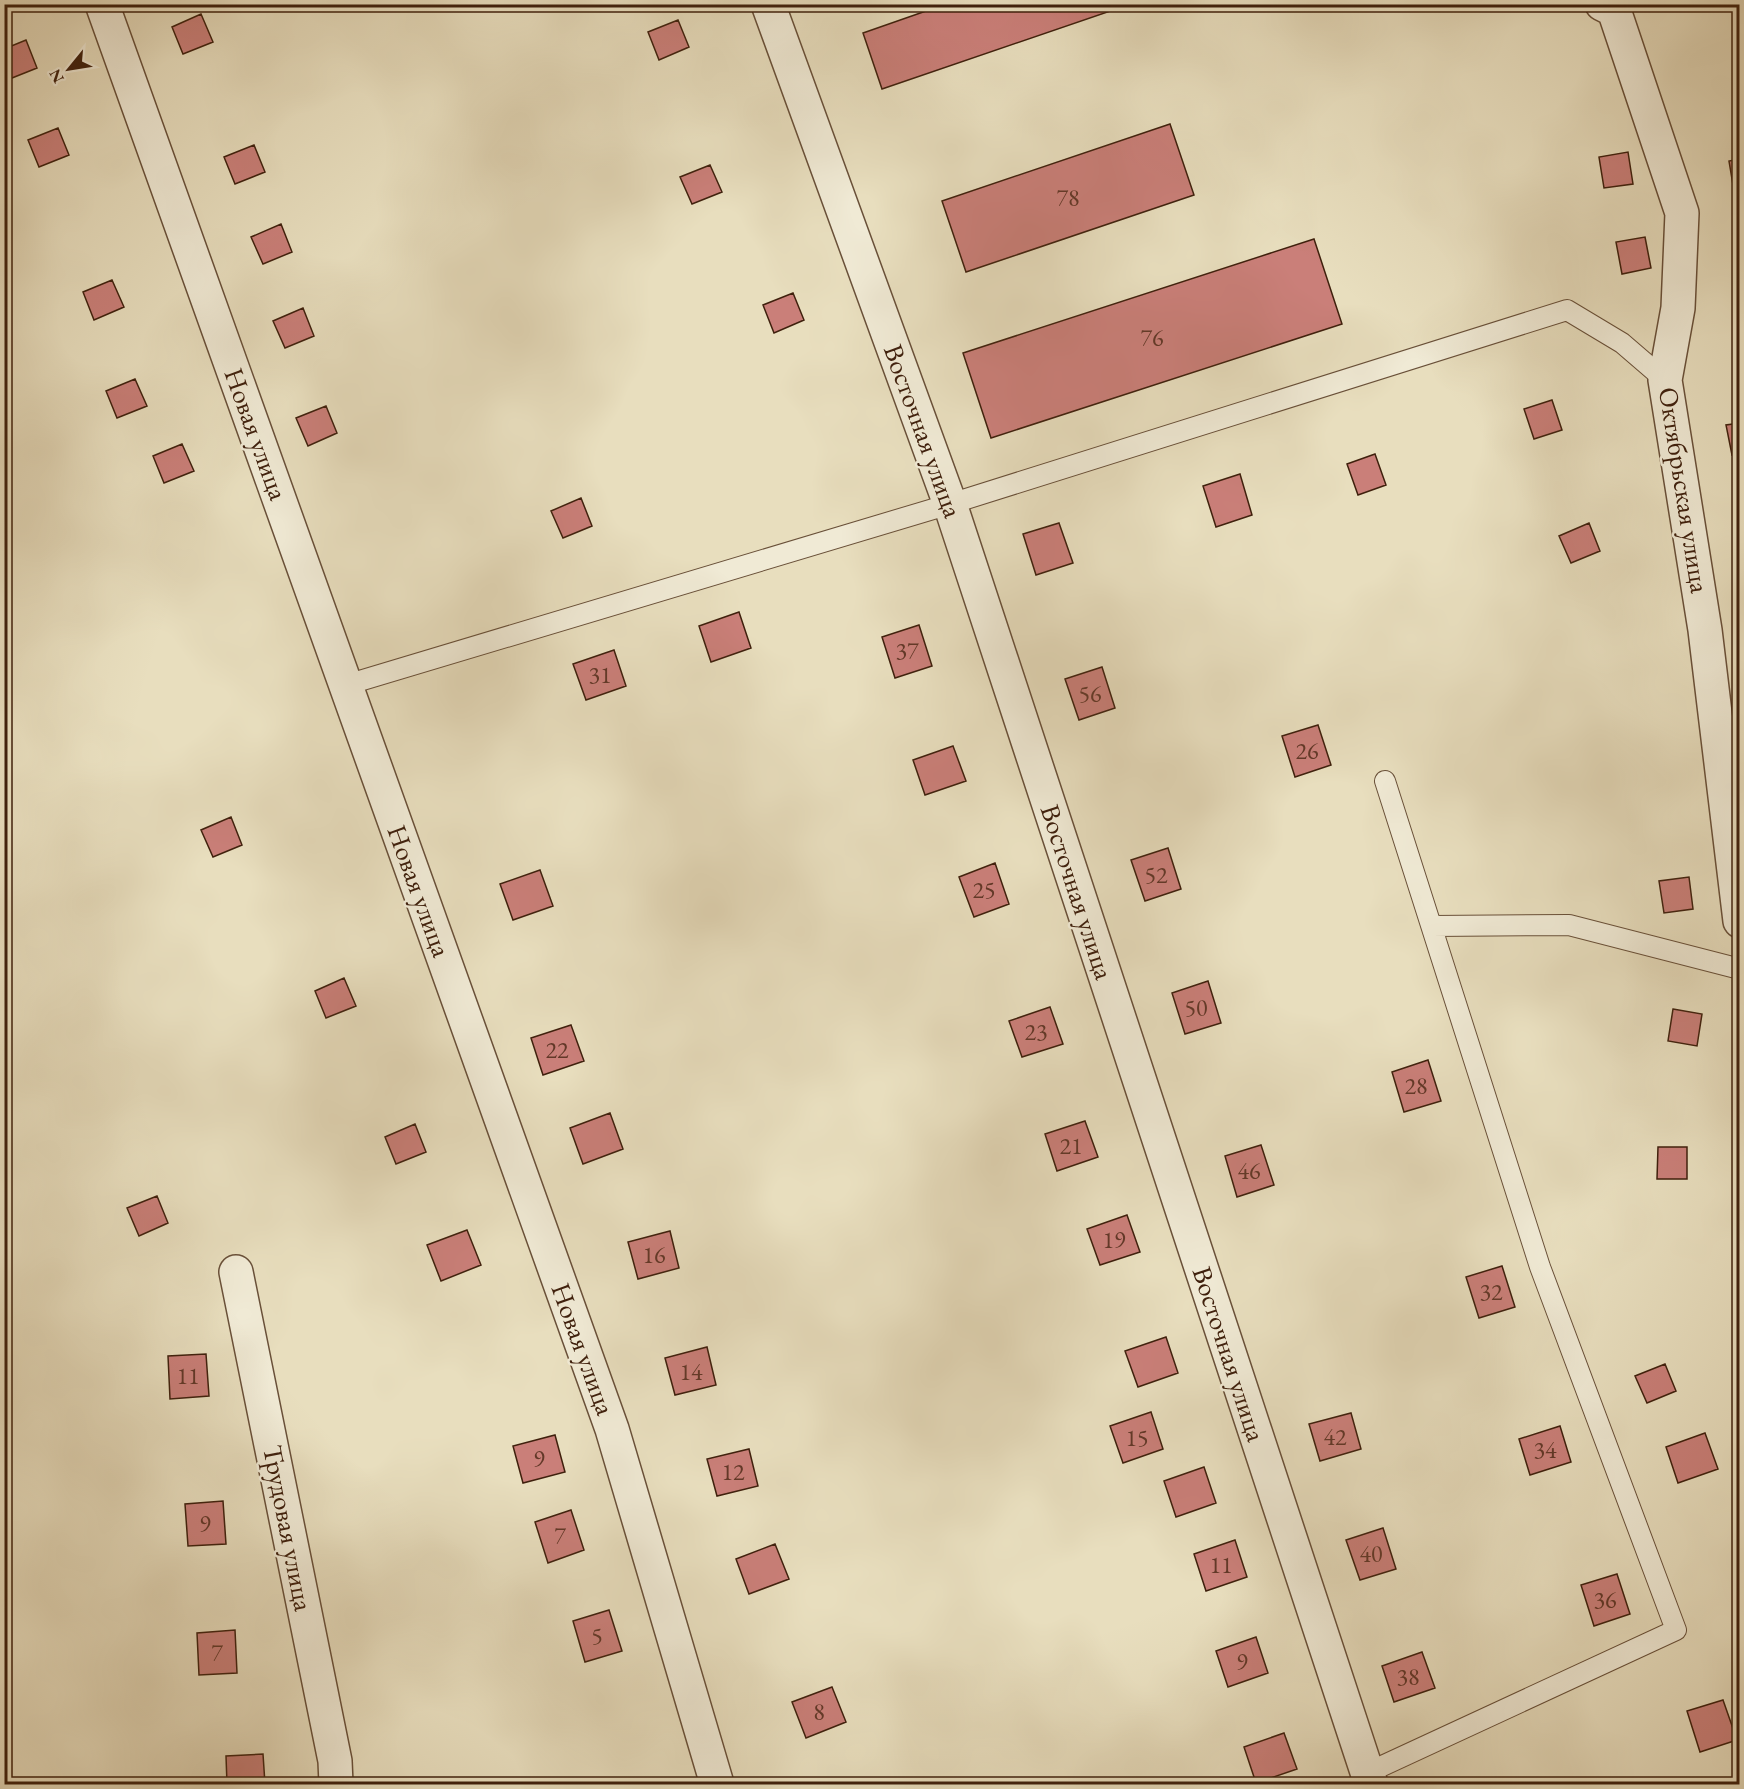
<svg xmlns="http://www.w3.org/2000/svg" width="1744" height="1789" viewBox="0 0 1744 1789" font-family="'EB Garamond',serif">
	<rect width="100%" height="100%" fill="#e8debe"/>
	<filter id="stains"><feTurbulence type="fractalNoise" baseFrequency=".00333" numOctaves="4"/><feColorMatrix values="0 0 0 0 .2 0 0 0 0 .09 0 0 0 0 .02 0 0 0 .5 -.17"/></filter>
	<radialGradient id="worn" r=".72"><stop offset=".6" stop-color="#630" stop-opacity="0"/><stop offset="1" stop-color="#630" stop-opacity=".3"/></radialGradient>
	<path fill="#ca7f79" stroke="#3f200d" stroke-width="1.5" d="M946,4H1128V5L882,89L863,33Z
		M201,14L213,42L183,54L172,27Z
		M678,20L689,47L659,60L648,32Z
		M26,40L37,68L7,80L4,73V49Z
		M1170,124L1194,195L966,272L942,201Z
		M58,128L69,155L39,167L28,140Z
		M254,145L265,172L235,184L224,157Z
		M1628,152L1633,184L1604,188L1599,157Z
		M1740,159V190L1734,191L1729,161Z
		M710,165L722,192L692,204L680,177Z
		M281,224L292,252L263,264L251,237Z
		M1645,237L1651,268L1622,274L1616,242Z
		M1314,239L1342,324L991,438L963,353Z
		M112,280L124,307L94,320L83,292Z
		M793,293L804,320L774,333L763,305Z
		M303,308L314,336L285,348L273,321Z
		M135,379L147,406L117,418L106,391Z
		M1552,400L1562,430L1534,439L1524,409Z
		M326,406L337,433L308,446L296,418Z
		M1740,423V453L1732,455L1726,425Z
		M182,444L194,471L164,483L153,456Z
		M1375,454L1386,485L1358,495L1347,464Z
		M1240,474L1252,515L1216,527L1203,486Z
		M581,498L592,526L563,538L551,511Z
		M1059,523L1073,563L1036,575L1023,534Z
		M1589,523L1600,551L1571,563L1559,536Z
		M739,612L751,648L711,662L699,626Z
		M919,625L932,666L895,678L882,637Z
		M614,650L626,686L586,700L573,664Z
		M1102,667L1115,708L1079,720L1065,679Z
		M1318,725L1331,765L1295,777L1282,736Z
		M953,746L966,781L925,795L913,760Z
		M231,817L242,845L213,857L201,830Z
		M1168,848L1181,889L1145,901L1131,860Z
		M995,863L1009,904L974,917L959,877Z
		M540,870L553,906L513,920L500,884Z
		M1689,877L1693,909L1664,913L1659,881Z
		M344,978L356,1006L326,1018L315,991Z
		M1208,981L1221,1023L1185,1034L1172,993Z
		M1050,1007L1063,1044L1022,1057L1009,1021Z
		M1673,1009L1702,1014L1697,1046L1668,1041Z
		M571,1025L584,1061L543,1075L531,1038Z
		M1428,1060L1441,1101L1404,1112L1392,1072Z
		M610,1113L623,1149L583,1164L570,1128Z
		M1085,1121L1098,1157L1057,1171L1045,1134Z
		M415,1124L426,1152L396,1164L385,1137Z
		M1261,1145L1274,1185L1237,1197L1225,1156Z
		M1658,1147H1687V1179H1657Z
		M157,1196L168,1223L139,1236L127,1208Z
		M1127,1215L1140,1252L1100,1265L1087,1229Z
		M467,1230L481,1265L441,1281L427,1245Z
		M670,1231L679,1268L638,1279L628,1242Z
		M1502,1266L1515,1307L1479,1318L1466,1277Z
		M1166,1337L1178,1373L1138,1387L1125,1351Z
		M707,1347L716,1385L675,1395L665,1358Z
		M206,1354L209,1396L170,1399L168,1356Z
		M1665,1364L1676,1391L1647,1403L1635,1376Z
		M1151,1412L1163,1449L1123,1463L1110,1426Z
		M1351,1413L1361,1449L1320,1461L1309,1424Z
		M1560,1426L1571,1462L1530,1475L1519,1439Z
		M1705,1433L1718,1469L1678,1483L1666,1447Z
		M555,1435L565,1472L523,1483L513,1446Z
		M749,1449L758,1486L717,1496L707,1459Z
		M1204,1467L1216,1503L1176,1517L1164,1481Z
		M223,1501L226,1544L188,1546L185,1504Z
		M571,1510L584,1550L548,1563L535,1522Z
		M1383,1528L1396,1569L1360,1580L1346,1540Z
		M1235,1540L1247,1577L1206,1591L1194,1554Z
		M775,1544L789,1579L749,1594L736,1559Z
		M1617,1574L1630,1614L1594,1626L1581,1585Z
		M609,1610L622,1651L585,1662L573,1621Z
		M235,1630L237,1673L199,1675L197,1633Z
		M1256,1637L1268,1673L1228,1687L1216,1651Z
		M1422,1652L1435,1688L1394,1702L1382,1666Z
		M832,1687L846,1722L806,1738L792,1702Z
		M1723,1700L1737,1740L1700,1752L1687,1711Z
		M1284,1733L1297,1769L1256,1783L1244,1747Z
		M263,1754L265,1784H227L226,1756Z
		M635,1779V1784H592V1780Z"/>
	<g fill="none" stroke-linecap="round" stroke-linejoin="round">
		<defs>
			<path id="lane" d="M346,685L950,504L1567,310L1622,343L1665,380
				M1432,926L1569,925L1740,969
				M1367,1773L1676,1630L1540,1267L1385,781"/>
			<path id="street" d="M102,4L612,1429L717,1784
				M768,4L950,504L1371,1784
				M1602,4L1614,10L1682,213L1678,308L1665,380L1705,630L1740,921
				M236,1272L335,1761L336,1784"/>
		</defs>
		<use href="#lane" stroke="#695039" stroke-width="22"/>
		<use href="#street" stroke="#695039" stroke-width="36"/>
		<use href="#lane" stroke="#f0ead5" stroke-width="20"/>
		<use href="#street" stroke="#f0ead5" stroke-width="33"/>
	</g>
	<g text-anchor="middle" stroke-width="5" stroke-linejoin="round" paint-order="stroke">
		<g font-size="24" fill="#623828">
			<text x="1068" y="206">78</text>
			<text x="1152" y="346">76</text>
			<text x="907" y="659">37</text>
			<text x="600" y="683">31</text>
			<text x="1090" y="702">56</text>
			<text x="1307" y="759">26</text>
			<text x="1156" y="883">52</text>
			<text x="984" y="898">25</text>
			<text x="1196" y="1016">50</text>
			<text x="1036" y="1040">23</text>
			<text x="557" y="1058">22</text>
			<text x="1416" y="1094">28</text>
			<text x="1071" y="1154">21</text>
			<text x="1249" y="1179">46</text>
			<text x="1114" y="1248">19</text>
			<text x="654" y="1263">16</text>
			<text x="1491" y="1300">32</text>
			<text x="691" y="1380">14</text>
			<text x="188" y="1384">11</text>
			<text x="1335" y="1445">42</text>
			<text x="1137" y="1446">15</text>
			<text x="1545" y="1458">34</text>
			<text x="539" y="1467">9</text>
			<text x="733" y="1480">12</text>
			<text x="205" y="1532">9</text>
			<text x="560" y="1544">7</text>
			<text x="1371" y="1562">40</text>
			<text x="1221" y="1573">11</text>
			<text x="1605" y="1608">36</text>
			<text x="597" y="1644">5</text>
			<text x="217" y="1661">7</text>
			<text x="1242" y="1670">9</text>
			<text x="1408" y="1685">38</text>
			<text x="819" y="1720">8</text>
		</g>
		<g font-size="27" fill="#3f200d" stroke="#f0ead5">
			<text transform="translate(923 431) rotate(70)" y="9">Восточная улица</text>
			<text transform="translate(256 434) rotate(70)" y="9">Новая улица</text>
			<text transform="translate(1684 490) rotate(81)" y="9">Октябрьская улица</text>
			<text transform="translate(419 891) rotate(70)" y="9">Новая улица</text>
			<text transform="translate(1077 892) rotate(72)" y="9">Восточная улица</text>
			<text transform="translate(583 1349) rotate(70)" y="9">Новая улица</text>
			<text transform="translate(1229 1354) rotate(72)" y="9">Восточная улица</text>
			<text transform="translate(288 1528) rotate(79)" y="9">Трудовая улица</text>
		</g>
	</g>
	<rect width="1744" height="1789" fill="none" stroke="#e8debe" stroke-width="24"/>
	<rect x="6" y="6" width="1732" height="1777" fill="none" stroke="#3f200d" stroke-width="3"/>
	<rect x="12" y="12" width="1720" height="1765" fill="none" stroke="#3f200d" stroke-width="1.5"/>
	<g transform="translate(69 69) rotate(240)" stroke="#f0ead5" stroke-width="4.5" paint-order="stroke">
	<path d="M0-4.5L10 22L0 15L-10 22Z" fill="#3f200d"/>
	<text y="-9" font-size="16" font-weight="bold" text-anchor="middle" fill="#3f200d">N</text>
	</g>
	<rect width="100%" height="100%" filter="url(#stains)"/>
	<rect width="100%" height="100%" fill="url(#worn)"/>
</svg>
